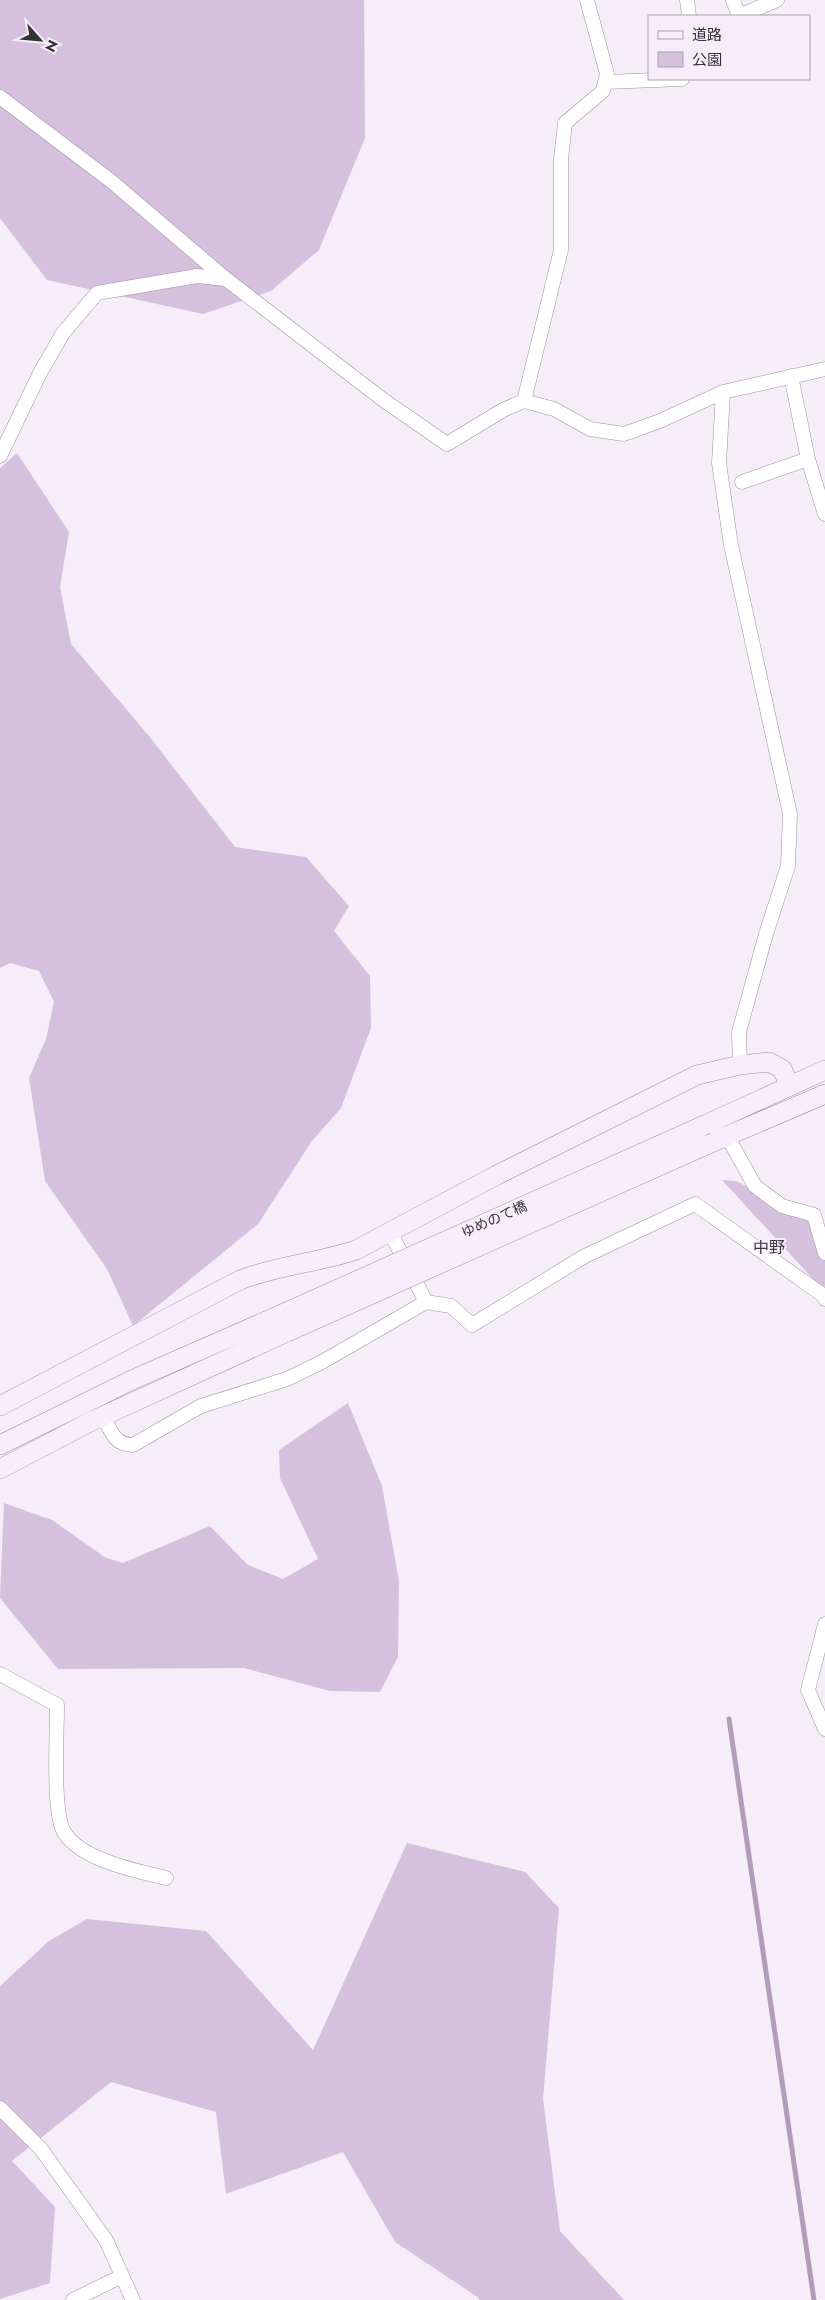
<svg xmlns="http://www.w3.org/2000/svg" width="825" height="2300" viewBox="0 0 825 2300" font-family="Jost,'Noto Sans JP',sans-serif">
	<rect width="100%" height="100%" fill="#f5edf8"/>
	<path fill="#d5c1dd" d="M0,0H364L365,138L319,250L271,291L203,314L47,280L0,218Z
		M17,453L69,532L60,587L71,644L149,736L235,847L306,857L349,906L334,931L370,976L371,1028L341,1108L312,1141L258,1224L133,1326L107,1269L45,1181L29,1078L46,1039L54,1002L39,971L10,963L0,968V468Z
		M722,1180L736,1181L825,1228V1287L814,1280Z
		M348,1403L382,1486L399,1581L398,1657L380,1692L330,1691L244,1668L58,1669L0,1598L4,1503L52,1520L106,1558L123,1563L210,1526L248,1565L283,1579L318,1559L280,1478L279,1450Z
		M407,1843L525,1872L559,1908L543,2099L560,2231L624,2300H479V2298L395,2242L343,2152L226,2194L216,2112L111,2082L12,2161L55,2207L50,2283L0,2299V1986L49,1941L87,1919L206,1931L313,2050Z"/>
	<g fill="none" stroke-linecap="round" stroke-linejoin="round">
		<path stroke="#b29bbb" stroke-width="5" d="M729,1719L814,2300"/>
		<defs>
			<path id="street" d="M687,0L689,16
				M733,0L739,16L777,0
				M606,82L682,79
				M0,97L111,181L226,279L382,399L447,444L503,410L524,401L554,409L590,429L624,434L660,421L723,392L825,369
				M791,376L808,459L825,514
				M723,392L719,463L731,545L790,814L788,866L766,934L739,1032L740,1065
				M524,401L561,250V159L565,123L603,91L607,74L587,0
				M0,456L40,373L63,333L97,293L197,276L226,279
				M742,482L808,459
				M727,1136L755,1186L782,1206L814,1215L825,1253
				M390,1232L426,1302
				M103,1416C112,1432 113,1444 133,1445L201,1406L287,1379L322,1362L426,1302L451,1306L472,1325L585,1256L695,1204L824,1296L825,1299
				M825,1624L808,1690L825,1729
				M0,1674L57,1705C57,1734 53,1803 62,1828C75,1859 137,1871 166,1878
				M0,2108L41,2149L106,2240L133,2300
				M73,2300L122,2276"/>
			<path id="secondary" d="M707,1124L825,1070
				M706,1145L825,1094
				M0,1406L240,1280C278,1265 318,1263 356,1250L495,1176L697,1075L740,1065L769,1062L782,1069L790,1086
				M0,1445L132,1380L280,1315
				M0,1469L90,1422L287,1332"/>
		</defs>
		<use href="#street" stroke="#9b949e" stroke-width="15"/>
		<use href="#secondary" stroke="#9b949e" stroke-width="20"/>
		<use href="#street" stroke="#fff" stroke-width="14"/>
		<use href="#secondary" stroke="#f8ecfd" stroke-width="19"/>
		<defs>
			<path id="secondary-bridge" d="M280,1315L707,1124
				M287,1332L706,1145"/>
		</defs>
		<use href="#secondary-bridge" stroke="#9b949e" stroke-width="20" stroke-linecap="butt"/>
		<use href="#secondary-bridge" stroke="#f8ecfd" stroke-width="19"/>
	</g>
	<g text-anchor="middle" stroke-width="4" stroke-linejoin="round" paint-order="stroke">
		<g font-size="14" fill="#353236" stroke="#f5edf8">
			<text transform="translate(494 1219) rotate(-24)" y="5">ゆめのて橋</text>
		</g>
		<g font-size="16" fill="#403a42" stroke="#f5edf8">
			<text x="769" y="1253">中野</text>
		</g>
	</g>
	<rect x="648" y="15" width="162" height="65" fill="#f5edf8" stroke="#a8a2aa"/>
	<rect x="658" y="31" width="25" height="8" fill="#f8ecfd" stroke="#a8a2aa"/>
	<text x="692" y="40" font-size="15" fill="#353236">道路</text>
	<rect x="658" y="52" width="25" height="15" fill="#d5c1dd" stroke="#a8a2aa"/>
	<text x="692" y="65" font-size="15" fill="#353236">公園</text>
	<g transform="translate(40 40) rotate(117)" stroke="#f5edf8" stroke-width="4" paint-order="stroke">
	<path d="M0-4L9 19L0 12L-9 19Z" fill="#353236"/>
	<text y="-8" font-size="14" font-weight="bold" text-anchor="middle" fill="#353236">N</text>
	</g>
</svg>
